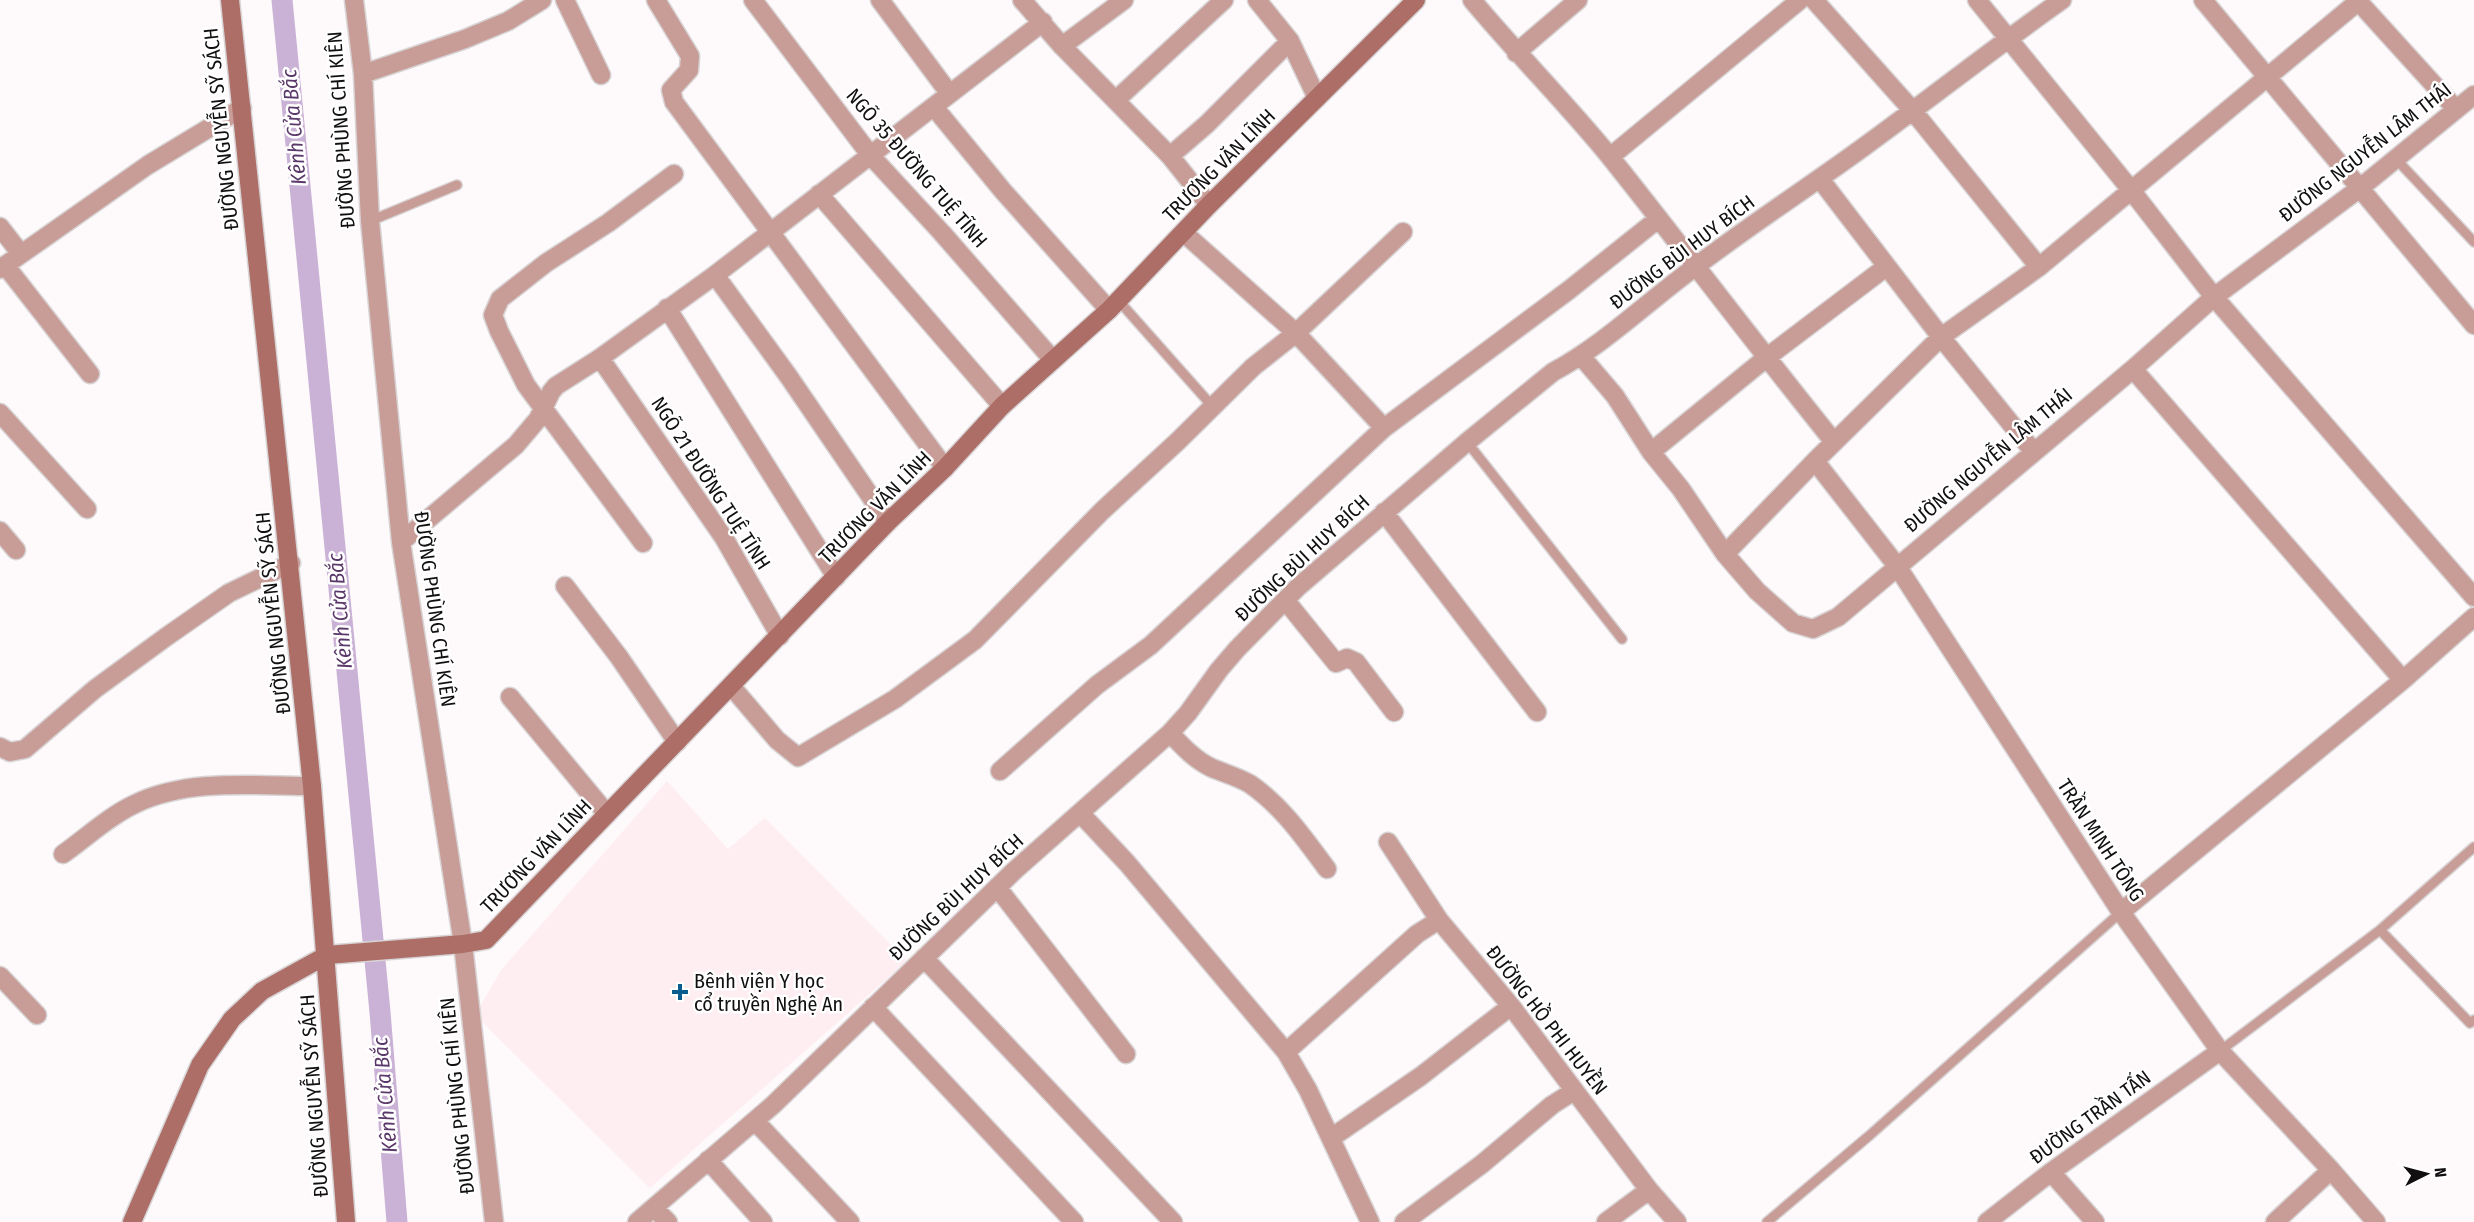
<svg xmlns="http://www.w3.org/2000/svg" width="2474" height="1222" viewBox="0 0 2474 1222" font-family="'Fira Sans Condensed',sans-serif">
	<rect width="100%" height="100%" fill="#fefafb"/>
	<path fill="#feedf1" d="M667,781L728,849L765,818L907,961L650,1188L475,1015L502,969Z"/>
	<g fill="none" stroke-linecap="round" stroke-linejoin="round">
		<path stroke="#cab1d6" stroke-width="21" d="M282,0L380,1012L397,1222"/>
		<defs>
			<path id="lane" d="M2395,158L2474,242
				M370,221L457,185
				M1118,300L1213,407
				M1467,442L1622,639
				M2380,930L2470,1023L2474,1020
				M2220,1051L2380,930L2474,847
				M1767,1222L1870,1135L2121,912"/>
			<path id="street" d="M354,0L363,74L370,221L401,542L463,944L494,1222
				M565,0L601,75
				M656,0L690,56L689,70L671,90L674,102L945,468
				M753,0L871,156L942,233L1053,360
				M880,0L949,93
				M1022,0L1062,46L1170,156L1209,205
				M1257,0L1290,41L1317,98
				M1472,0C1517,54 1567,104 1611,158C1686,252 1758,348 1834,442
				M1814,0L1913,111L2039,267
				M1977,0L2131,190L2214,297L2474,597
				M2203,0L2474,325
				M2357,0L2456,109
				M1062,46L1124,0
				M1516,53L1578,0
				M363,74L465,39L508,21L542,0
				M1116,100L1224,0
				M934,107L1003,191L1109,310
				M1170,156L1207,124L1290,41
				M1610,157L1800,0
				M1820,179L1941,337L2033,451
				M819,194L1002,406
				M0,227L21,254
				M1184,233L1296,333L1384,428
				M5,265L90,374
				M0,269L148,165L242,108
				M715,275L789,377L888,522
				M667,308L836,577
				M1581,356L1615,396L1651,452L1681,489L1725,554L1757,591L1793,623L1813,629L1838,617L2133,369L2214,297L2360,188L2474,95
				M600,358L724,538L780,636
				M2133,369L2403,680
				M0,413L87,509
				M1651,452L1766,358L1886,267
				M1815,461L1897,566L2121,912L2220,1051L2331,1170L2376,1222
				M1384,512L1537,712
				M0,531L16,550
				M401,542L516,445L538,419L551,392L556,386L600,358L715,275L1043,22
				M643,543L526,385L499,331L493,315L500,299L546,263L608,223L674,174
				M1725,554L1815,461L1941,337L2039,267L2360,0
				M565,586L619,657L677,742
				M1286,601L1336,663L1347,658L1356,662L1394,712
				M731,686L777,740L798,757L895,699L975,640L1103,510L1177,442L1253,367L1296,333L1403,232
				M510,697L607,814
				M1170,733C1182,746 1195,760 1212,768C1224,773 1238,777 1250,784C1282,806 1304,838 1327,869
				M0,747L10,752L25,749L95,689L166,637L229,593L291,563
				M1000,771L1097,685L1151,645L1384,428L1569,290L1658,219
				M1080,813L1127,863L1286,1052L1308,1090L1370,1222
				M1388,842L1439,920L1511,1006L1649,1190L1677,1222
				M63,854C86,838 109,816 135,804C188,778 255,786 312,786
				M997,887L1126,1054
				M2121,912L2403,680L2474,617
				M924,958L1173,1222
				M0,976L37,1015
				M873,1007L1074,1222
				M1286,1052L1417,934L1439,920
				M755,1121L850,1222
				M1331,1138L1421,1076L1511,1006
				M708,1160L763,1222
				M2051,1172L2095,1222
				M655,1209L668,1222
				M637,1222L773,1105L1014,871L1170,733L1188,713L1219,670L1237,649L1298,587L1467,442L1553,372C1605,344 1647,302 1695,267C1750,225 1809,187 1865,146C1931,98 1995,47 2062,0
				M1404,1222L1482,1164L1552,1105L1574,1091
				M1606,1222L1649,1190
				M1987,1222L2051,1172L2220,1051
				M2275,1222L2331,1170"/>
			<path id="secondary" d="M230,0L312,786L346,1222
				M132,1222L200,1065L232,1019L262,991L327,955L463,944L486,940L888,522L945,468L1002,406L1109,310L1209,205L1416,0"/>
		</defs>
		<use href="#lane" stroke="#d8d4d5" stroke-width="12"/>
		<use href="#street" stroke="#d8d4d5" stroke-width="21"/>
		<use href="#secondary" stroke="#d8d4d5" stroke-width="21"/>
		<use href="#lane" stroke="#c89c97" stroke-width="9"/>
		<use href="#street" stroke="#c89c97" stroke-width="18"/>
		<use href="#secondary" stroke="#ac6e67" stroke-width="18"/>
	</g>
	<path fill="#0a5d8f" stroke="#fff" stroke-width="2" d="M677 983h6v6h6v6h-6v6h-6v-6h-6v-6h6z"/>
	<g text-anchor="middle" stroke-width="5" stroke-linejoin="round" paint-order="stroke">
		<g font-size="20" fill="#110f0f" stroke="#fff">
			<text transform="translate(221 129) rotate(-96)" y="7">ĐƯỜNG NGUYỄN SỸ SÁCH</text>
			<text transform="translate(341 130) rotate(-94)" y="7">ĐƯỜNG PHÙNG CHÍ KIÊN</text>
			<text transform="translate(2365 152) rotate(-38)" y="7">ĐƯỜNG NGUYỄN LÂM THÁI</text>
			<text transform="translate(1219 165) rotate(-45)" y="7">TRƯƠNG VĂN LĨNH</text>
			<text transform="translate(917 168) rotate(49)" y="7">NGÕ 35 ĐƯỜNG TUỆ TĨNH</text>
			<text transform="translate(1682 252) rotate(-37)" y="7">ĐƯỜNG BÙI HUY BÍCH</text>
			<text transform="translate(1988 460) rotate(-40)" y="7">ĐƯỜNG NGUYỄN LÂM THÁI</text>
			<text transform="translate(711 483) rotate(57)" y="7">NGÕ 21 ĐƯỜNG TUỆ TĨNH</text>
			<text transform="translate(875 507) rotate(-45)" y="7">TRƯƠNG VĂN LĨNH</text>
			<text transform="translate(1302 558) rotate(-43)" y="7">ĐƯỜNG BÙI HUY BÍCH</text>
			<text transform="translate(435 609) rotate(82)" y="7">ĐƯỜNG PHÙNG CHÍ KIÊN</text>
			<text transform="translate(273 613) rotate(-96)" y="7">ĐƯỜNG NGUYỄN SỸ SÁCH</text>
			<text transform="translate(2101 840) rotate(57)" y="7">TRẦN MINH TÔNG</text>
			<text transform="translate(536 856) rotate(-46)" y="7">TRƯƠNG VĂN LĨNH</text>
			<text transform="translate(956 897) rotate(-43)" y="7">ĐƯỜNG BÙI HUY BÍCH</text>
			<text transform="translate(1547 1020) rotate(52)" y="7">ĐƯỜNG HỒ PHI HUYỀN</text>
			<text transform="translate(314 1096) rotate(-94)" y="7">ĐƯỜNG NGUYỄN SỸ SÁCH</text>
			<text transform="translate(457 1096) rotate(-96)" y="7">ĐƯỜNG PHÙNG CHÍ KIÊN</text>
			<text transform="translate(2090 1117) rotate(-36)" y="7">ĐƯỜNG TRẦN TẤN</text>
		</g>
		<g font-size="20" fill="#110f0f" stroke="#fff" text-anchor="start">
			<text x="694" y="988">Bệnh viện Y học<tspan x="694" dy="23">cổ truyền Nghệ An</tspan></text>
		</g>
		<g font-size="21" font-style="italic" fill="#5a3869" stroke="#fff">
			<text transform="translate(294 127) rotate(-95)" y="7">Kênh Cửa Bắc</text>
			<text transform="translate(340 611) rotate(-95)" y="7">Kênh Cửa Bắc</text>
			<text transform="translate(385 1095) rotate(-95)" y="7">Kênh Cửa Bắc</text>
		</g>
	</g>
	<g transform="translate(2426 1174) rotate(84)" stroke="#ffffff" stroke-width="4.5" paint-order="stroke">
	<path d="M0-4.5L10 22L0 15L-10 22Z" fill="#110f0f"/>
	<text y="-9" font-size="16" font-weight="bold" text-anchor="middle" fill="#110f0f">N</text>
	</g>
</svg>
